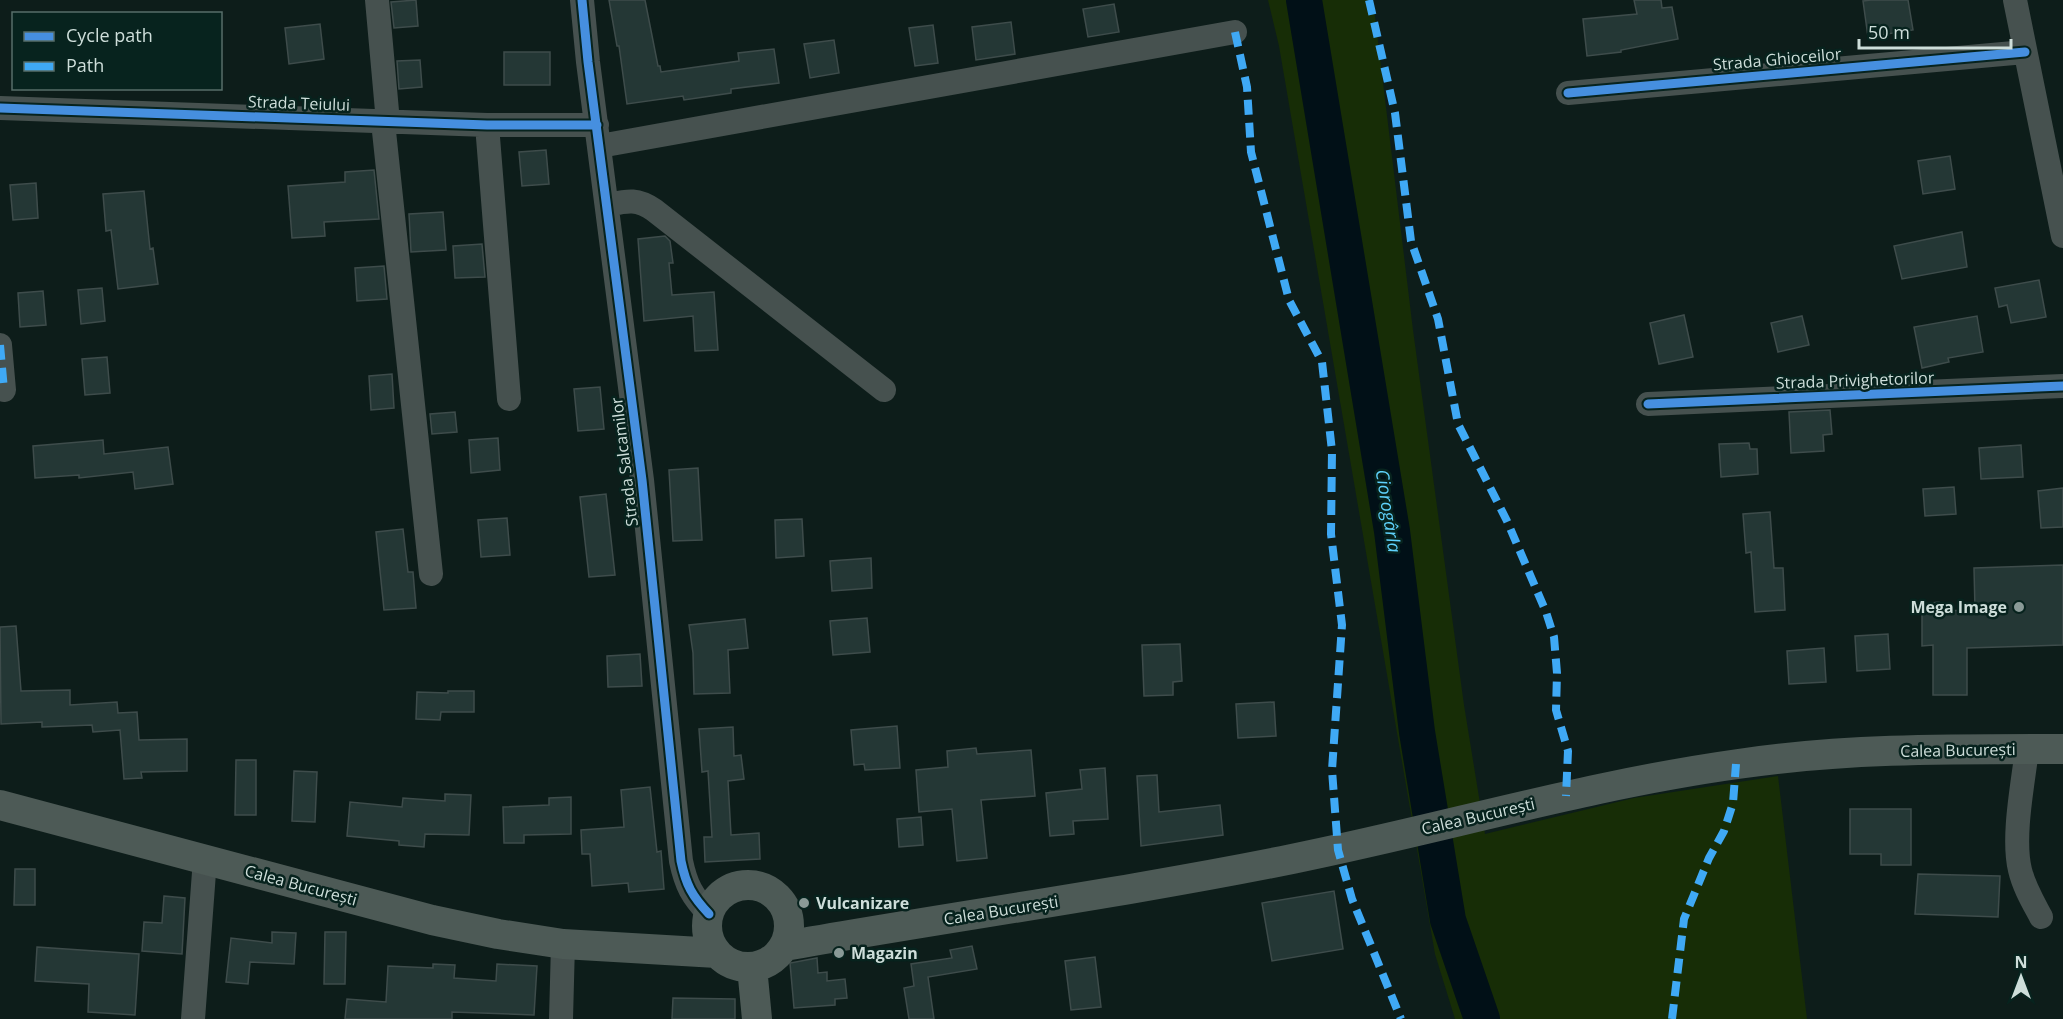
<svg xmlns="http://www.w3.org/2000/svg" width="2063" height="1019" viewBox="0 0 2063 1019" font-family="'Open Sans',sans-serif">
	<rect width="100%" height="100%" fill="#0d1d1a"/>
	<path fill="#172d06" d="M1268,0H1373L1413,330L1464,705L1485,834L1634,798L1778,776L1807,1019H1455L1435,954L1279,46Z"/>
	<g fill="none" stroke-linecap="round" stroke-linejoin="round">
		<path stroke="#011017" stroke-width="36" d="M1304,0L1392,531L1417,732L1448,920L1482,1019"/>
	</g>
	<path fill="#243735" stroke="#3e4c4b" stroke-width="1.5" d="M416,0L418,26L394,28L391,2Z
		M609,0H645L658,66H660L661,72L739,61L738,53L774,49L779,83L731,89V93L684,100L683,96L627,104L619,46H617Z
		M1634,0H1661L1662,8L1672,7L1678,39L1621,50V52L1587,56L1583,19L1637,14Z
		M1871,0H1908L1913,30L1868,37L1863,1Z
		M1114,4L1119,32L1088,37L1083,9Z
		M1011,22L1015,54L976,60L972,27Z
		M320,24L324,59L289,64L285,28Z
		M933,25L938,63L915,66L909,28Z
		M834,40L839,73L810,78L804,44Z
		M504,52H550V85H504Z
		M420,60L422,87L399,89L397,61Z
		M546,150L549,184L522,186L519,152Z
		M1950,156L1955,189L1923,194L1918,161Z
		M374,170L379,219L324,222L325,236L292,238L288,186L345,182V172Z
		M36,183L38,218L13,220L10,185Z
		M144,191L150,249L153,248L158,284L118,289L111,230L106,231L103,194Z
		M443,212L446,250L411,252L409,214Z
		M1962,232L1967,267L1902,279L1894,246Z
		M665,236L670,241L673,263H669L672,295L714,292L718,350L695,351L693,316L644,321L638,239Z
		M482,244L485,277L455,278L453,246Z
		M384,266L387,299L357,301L355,268Z
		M2039,280L2046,317L2011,323L2007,305L1999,307L1995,288Z
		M102,288L105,321L81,324L78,290Z
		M43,291L46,325L20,327L18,293Z
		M1684,315L1693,357L1659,364L1650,323Z
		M1802,316L1809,345L1778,352L1771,323Z
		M1977,316L1983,352L1948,358L1949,362L1922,368L1914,327Z
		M107,357L110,393L85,395L82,359Z
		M392,374L394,408L371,410L369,376Z
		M600,387L604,429L578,431L574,389Z
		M1830,410L1832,434L1823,435L1824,451L1791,453L1789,412Z
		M455,412L457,432L432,434L430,414Z
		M498,438L500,470L471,473L469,440Z
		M103,440L104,454L168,447L173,484L135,489L133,472L79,478V475L35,478L33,446Z
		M1749,443L1750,449H1757L1758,474L1721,477L1719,444Z
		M2021,445L2023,477L1981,479L1979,448Z
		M698,468L702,540L673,541L669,470Z
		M1954,487L1956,514L1925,516L1923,489Z
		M2063,488V527L2041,528L2038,491Z
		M606,494L615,575L589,577L580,497Z
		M1770,512L1774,568H1783L1785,610L1755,612L1751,552L1746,553L1743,514Z
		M507,518L510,555L481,557L478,520Z
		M802,519L804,556L776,558L775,520Z
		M403,529L408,572H413L416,608L384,610L376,532Z
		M871,558L872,588L832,591L830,561Z
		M2063,565V645L1967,648V695H1933V645L1922,646V604L1939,602V611L1975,610L1974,568Z
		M867,618L870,652L833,655L830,621Z
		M745,619L748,648L728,650L730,693L694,694L693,653L689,625Z
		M16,626L21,691L70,690V705L117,702L118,713L137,712L139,740L187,739V771L141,772L142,778L124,779L120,730L93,732L92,725L42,727V722L1,724L0,627Z
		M1888,634L1890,669L1857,671L1855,636Z
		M1180,644L1182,681L1173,682V695L1144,696L1142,645Z
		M1824,648L1826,682L1789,684L1787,651Z
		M640,654L642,686L608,687L607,656Z
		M448,691H474V712H441L440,720L416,719L417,692L448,693Z
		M1274,702L1276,736L1238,738L1236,704Z
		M897,726L900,768L865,770L864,764L854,765L851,730Z
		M733,727L734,756L741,755L744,779L728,781L731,835L759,833L760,859L705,862L704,837H712L708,771L702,772L699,729Z
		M976,748L977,754L1031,750L1035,796L981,800L987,858L957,861L952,809L919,812L916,770L948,767L947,751Z
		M236,760H256V815H235Z
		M1105,768L1108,819L1073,821L1074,834L1050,836L1046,793L1082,789L1080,770Z
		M294,771L317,772L315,822L292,821Z
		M1157,775L1159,812L1220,805L1223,835L1141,846L1137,776Z
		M650,787L657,852L661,851L664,889L629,892L628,883L592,886L590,854H582L581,830L624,827L621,790Z
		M445,794L471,795L469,835L425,834L424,847L399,845V841L347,836L350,802L402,807L403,798L445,801Z
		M571,797V834L524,835V843H504L503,807L549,805V798Z
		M1850,809H1911V865H1881V854H1850Z
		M921,817L923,845L899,847L897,819Z
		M15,869H35V905H14Z
		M1918,874L2000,876L1998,917L1915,914Z
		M1334,891L1343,949L1272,961L1262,903Z
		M164,896L185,898L182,954L142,951L144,922L162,923Z
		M272,932L296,933L294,964L250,962L248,984L226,982L231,938L272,943Z
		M325,932H346L345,984H324Z
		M972,946L977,969L928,977L934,1019H909L904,988L914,986L911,964L952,958L950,950Z
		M37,947L139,954L135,1015L88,1012L89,984L35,981Z
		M1095,957L1101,1007L1071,1010L1065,961Z
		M817,958L818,973L827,972V981L845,979L847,998L835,999V1005L794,1008L790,963Z
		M433,964L455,965L454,978L496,981L497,964L537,966L534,1015L452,1012V1019H345L347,999L386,1002L388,966L433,968Z
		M673,998L735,999V1019H672Z"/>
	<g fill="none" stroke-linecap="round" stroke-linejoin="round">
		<path stroke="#46514f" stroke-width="24" d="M377,0L388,122
			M582,0L588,62L642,480L681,861C686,885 692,896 709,914
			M2015,0L2063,236
			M1568,93L2025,52
			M0,108L487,125H597
			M383,122L431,574
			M487,125L509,399
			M600,146L1235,32
			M607,205C627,201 636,198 654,210L884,390
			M0,345L4,390
			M1648,404L2063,386
			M2027,749C2023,784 2012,837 2020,870C2024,887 2033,902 2041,917
			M193,1019L205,859
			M561,1019L563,944"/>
		<path stroke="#4d5a56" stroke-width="30" d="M0,805L432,920L498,934L563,944L717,953
			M707 926a41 41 0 1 1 82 0a41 41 0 1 1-82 0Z
			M785,946C954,916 1124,893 1292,859C1441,829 1587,785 1738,764C1845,748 1955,749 2063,749
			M752,967L757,1019"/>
		<path stroke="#3fa9f5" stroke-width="8" stroke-dasharray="15 8" stroke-linecap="butt" d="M1369,0L1395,113L1411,241L1438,319L1458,424L1507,521L1546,612L1554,637L1557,673L1556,710L1568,751L1566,796
			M1235,32L1247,87L1251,152L1289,300L1322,362L1332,451L1331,534L1342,625L1332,770L1338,850L1352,899L1401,1019
			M0,345L4,390
			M1672,1019L1684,919L1709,858L1724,831L1733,803L1736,764"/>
		<defs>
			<path id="cycleway" d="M582,0L588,62L642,480L681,861C686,885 692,896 709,914
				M1568,93L2025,52
				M0,108L487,125H597
				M1648,404L2063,386"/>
		</defs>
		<use href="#cycleway" stroke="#07231e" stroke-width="13"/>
		<use href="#cycleway" stroke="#468fdf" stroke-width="9"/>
	</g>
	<g fill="#8a9a97" stroke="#07231e" stroke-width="2">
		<circle cx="2019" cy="607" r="6"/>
		<circle cx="804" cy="903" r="6"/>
		<circle cx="839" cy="953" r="6"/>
	</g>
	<g text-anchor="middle" stroke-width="5" stroke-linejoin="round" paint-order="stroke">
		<g font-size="16" fill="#cededa" stroke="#07231e">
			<text transform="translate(1777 59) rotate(-5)" y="6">Strada Ghioceilor</text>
			<text transform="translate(299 103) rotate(2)" y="6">Strada Teiului</text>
			<text transform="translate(1855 380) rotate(-2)" y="6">Strada Privighetorilor</text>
			<text transform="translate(624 462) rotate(-97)" y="6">Strada Salcamilor</text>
			<text transform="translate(1958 750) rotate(-1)" y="6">Calea București</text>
			<text transform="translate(1478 816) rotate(-13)" y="6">Calea București</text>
			<text transform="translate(301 885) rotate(15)" y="6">Calea București</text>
			<text transform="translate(1001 910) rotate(-9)" y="6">Calea București</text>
		</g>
		<g font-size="16" font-weight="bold" fill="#cededa" stroke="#07231e" text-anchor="start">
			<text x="2007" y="613" text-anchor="end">Mega Image</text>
			<text x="816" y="909">Vulcanizare</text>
			<text x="851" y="959">Magazin</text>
		</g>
		<g font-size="18" font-style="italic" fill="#5fd2fc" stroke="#07231e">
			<text transform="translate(1388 511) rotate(81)" y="6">Ciorogârla</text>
		</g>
	</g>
	<rect x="12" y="12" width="210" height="78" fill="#07231e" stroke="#576e69" stroke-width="1.5"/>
	<rect x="24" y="32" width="30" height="9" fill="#468fdf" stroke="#576e69" stroke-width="1.5"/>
	<text x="66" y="42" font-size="18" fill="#cededa">Cycle path</text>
	<rect x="24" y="62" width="30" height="9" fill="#3fa9f5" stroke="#576e69" stroke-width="1.5"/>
	<text x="66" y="72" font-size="18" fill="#cededa">Path</text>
	<g transform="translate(2021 977)" stroke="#07231e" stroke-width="4.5" paint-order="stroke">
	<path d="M0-4.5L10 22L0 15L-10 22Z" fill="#cededa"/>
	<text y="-9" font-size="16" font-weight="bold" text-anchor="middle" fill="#cededa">N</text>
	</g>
	<path d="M1859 39v9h152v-9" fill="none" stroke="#cededa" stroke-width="3"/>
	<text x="1868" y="39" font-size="18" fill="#cededa" stroke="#07231e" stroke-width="4.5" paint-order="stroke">50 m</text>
</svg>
